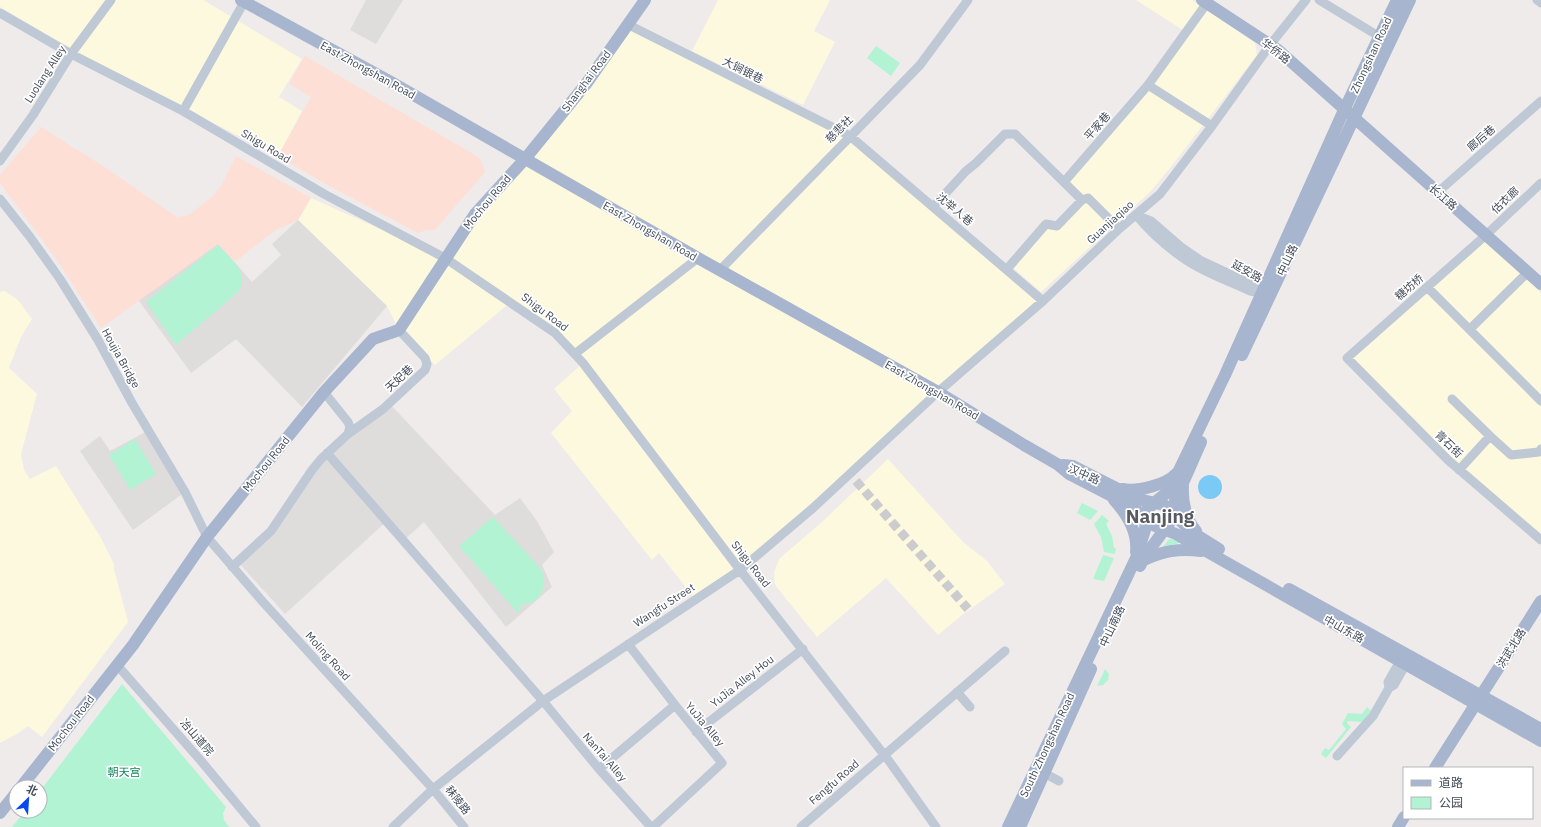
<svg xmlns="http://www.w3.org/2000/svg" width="1541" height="827" viewBox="0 0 1541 827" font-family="'IBM Plex Sans','Noto Sans SC',sans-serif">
	<rect width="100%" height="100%" fill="#eeebea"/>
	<path fill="#fdf9df" d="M0,0H203L302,59L279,97L302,111L278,156L90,60L0,7Z
		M718,0H830L814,31L835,42L803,105L692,51Z
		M1136,0H1192L1255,43L1257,55L1174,163L1151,191L1041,292L1010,265L1046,224L1057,226L1082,200L1064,182L1186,32Z
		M627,24L850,136L1043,301L813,508L695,599L659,553L652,560L551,433L572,411L554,389L583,363L575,353L511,302L435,365L399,330L387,306L298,220L311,198L445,258Z
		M1486,235L1541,293V540L1448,460L1347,358Z
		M5,291L18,300L32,319L21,337L9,368L37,394L21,454L24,470L30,479L56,466L101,538L114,564V569L128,622L42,737L28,726L17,734L0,743V292Z
		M888,459L963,542L987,561L1005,584L962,615L938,635L886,578L817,637L775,585L774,573L779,559L823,521Z"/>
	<path fill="#dfdcdc" d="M366,0H403L376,44L350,30Z
		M298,220L387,306L302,407L236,339L191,373L137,298L216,241L252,282L281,255L272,244Z
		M389,403L495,515L520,498L537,521L554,552L542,565L552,587L506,627L424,522L404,540L387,521L285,614L240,564L264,538L312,470Z
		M149,430L185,492L133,530L80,451L100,436L110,451Z"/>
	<path fill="#fddfd6" d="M305,56L480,158L485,172L435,230H427L418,233L331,187L278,156L311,97L289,84Z
		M41,127L103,166L177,217L189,215L213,196L221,186L236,156L311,198L298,220L274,231L235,262L218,244L101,328L57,260L0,183V175Z"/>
	<path fill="#b2f3d4" d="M876,46L900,63L891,76L867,58Z
		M218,245C230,258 251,274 238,292L176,345L146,302Z
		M135,439L156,474L130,490L109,455Z
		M1082,503L1098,511L1090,520L1077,513Z
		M1102,515L1109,521L1106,524L1112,536L1114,548H1116L1115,554L1104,552L1101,537L1094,524Z
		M493,517L541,569C548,587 541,605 519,605L522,609L517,612L459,546Z
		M1170,539L1179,541L1180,543L1163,547L1168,540Z
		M1103,555L1114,558L1104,581L1093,579Z
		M1105,669L1109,674L1108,680L1103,685L1097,686Z
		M122,684L226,807L223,813L224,820L229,827H12L25,811H40V791Z
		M1367,707L1371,711L1363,722L1348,721L1347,723L1351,727L1326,758L1321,754L1325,748L1329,750L1346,729L1342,724L1348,713L1362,714Z"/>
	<path fill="#7acaf5" d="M1198 487a12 12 0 1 1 24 0a12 12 0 1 1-24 0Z"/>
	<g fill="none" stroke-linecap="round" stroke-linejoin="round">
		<path stroke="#cccbcd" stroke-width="9" stroke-dasharray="9 4.5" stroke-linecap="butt" d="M856,481L968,609"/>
		<path stroke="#bfc8d5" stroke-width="9" d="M1319,0L1380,37
			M1537,0L1541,3
			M1207,3L1148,85L1212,126
			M0,13L71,54L183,111L324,194L445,258L555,333L583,363L740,570L889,761L936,827
			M627,24L850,136L1043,301
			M183,111L244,2
			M0,161L33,115L71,54L111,0
			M1064,182L1148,85
			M1541,183L1486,235L1347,358L1448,460L1541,540
			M1438,192L1541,101
			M0,199L30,237L60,279L98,340L132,403L185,492L207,537L263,602L433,789L464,827
			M933,207L966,171L976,163L1005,134H1015L1082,200L1088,198L1119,229
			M1136,215C1150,232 1168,248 1186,260C1205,273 1229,281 1250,291L1262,293
			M1138,216L1151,221L1181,247L1200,260L1253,285L1262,293
			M1007,269L1046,224L1057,226L1082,200
			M720,270L920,65L968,0
			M1427,287L1541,401
			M1470,329L1528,272
			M576,353L698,258
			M1452,399L1490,436L1511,455L1539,452L1541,449
			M348,434L383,409L425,370L427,364L425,358L399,330
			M327,453L543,701L599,769L651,827
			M1459,470L1490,436
			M232,567L271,531L312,470L321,459L348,434L350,427L348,422L324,392
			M628,644L675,705L722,763L653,827
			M117,665L202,762L256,827
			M1389,688L1388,682L1400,661
			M957,692L970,707
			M696,732L803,649
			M1337,756L1373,716L1389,688L1394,685L1406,664
			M599,769L675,705
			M1044,773L1059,781
			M393,827L433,789L543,701L740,570L813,508L938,392L1043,301L1119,229L1160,194L1212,126L1270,45L1306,0
			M801,827L1005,651"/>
		<path stroke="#a7b5ce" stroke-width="12" d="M241,0L391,82L698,258L938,392L1024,445L1057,464L1069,474L1133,507L1155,526L1176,534L1541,741
			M1202,0L1278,50L1541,284
			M1242,355L1410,0
			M1063,465L1073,466L1138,499L1164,505L1192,532L1219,549
			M1183,486C1182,501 1186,520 1196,531
			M1122,489C1138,492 1166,485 1177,473
			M1114,500C1127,514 1138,532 1136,552
			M1142,561C1162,551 1179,548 1201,551
			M1140,566L1145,556L1170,522L1175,501L1201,442
			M1289,589L1541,729
			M1435,768L1541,601
			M21,787L133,645L207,537L324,392L373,339L399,330L475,214L525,159L586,84L645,0
			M0,813L16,793
			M1008,827L1136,558L1145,530L1147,510L1154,503L1169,491L1225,375L1344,110L1397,0
			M1020,827L1091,669
			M1398,827L1404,817"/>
	</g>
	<g text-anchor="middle" stroke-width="3.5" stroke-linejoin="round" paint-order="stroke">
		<g font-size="11" fill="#424b5a" stroke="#fff">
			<text transform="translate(1276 51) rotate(38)" y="4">华侨路</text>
			<text transform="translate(1371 55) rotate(-65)" y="4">Zhongshan Road</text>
			<text transform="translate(368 70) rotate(29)" y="4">East Zhongshan Road</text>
			<text transform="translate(743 70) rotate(27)" y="4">大锏银巷</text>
			<text transform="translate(45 74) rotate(-57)" y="4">Luolang Alley</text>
			<text transform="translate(586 81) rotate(-53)" y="4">Shanghai Road</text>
			<text transform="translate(1097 126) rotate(-49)" y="4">平家巷</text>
			<text transform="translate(839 129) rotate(-45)" y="4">慈悲社</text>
			<text transform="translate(1481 138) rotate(-41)" y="4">廊后巷</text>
			<text transform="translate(266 146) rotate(31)" y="4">Shigu Road</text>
			<text transform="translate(1443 197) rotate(41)" y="4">长江路</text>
			<text transform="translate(1505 200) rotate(-43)" y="4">估衣廊</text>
			<text transform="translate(487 202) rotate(-50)" y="4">Mochou Road</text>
			<text transform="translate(955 209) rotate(40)" y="4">沈举人巷</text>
			<text transform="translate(1110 222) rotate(-42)" y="4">Guanjiaqiao</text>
			<text transform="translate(650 231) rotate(30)" y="4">East Zhongshan Road</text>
			<text transform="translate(1287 260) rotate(-65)" y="4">中山路</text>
			<text transform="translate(1247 271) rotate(29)" y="4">延安路</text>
			<text transform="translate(1409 287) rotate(-41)" y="4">糖坊桥</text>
			<text transform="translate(545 312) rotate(37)" y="4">Shigu Road</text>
			<text transform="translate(121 358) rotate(61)" y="4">Houjia Bridge</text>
			<text transform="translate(399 378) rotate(-43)" y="4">天妃巷</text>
			<text transform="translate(932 390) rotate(30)" y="4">East Zhongshan Road</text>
			<text transform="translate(1449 444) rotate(44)" y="4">青石街</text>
			<text transform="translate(266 464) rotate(-51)" y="4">Mochou Road</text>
			<text transform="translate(1084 474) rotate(24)" y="4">汉中路</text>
			<text transform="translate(751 564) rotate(52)" y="4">Shigu Road</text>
			<text transform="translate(664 605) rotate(-33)" y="4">Wangfu Street</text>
			<text transform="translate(1112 626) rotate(-65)" y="4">中山南路</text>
			<text transform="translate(1344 629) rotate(29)" y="4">中山东路</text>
			<text transform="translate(1511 648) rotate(-58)" y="4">洪武北路</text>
			<text transform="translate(328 656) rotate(48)" y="4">Moling Road</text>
			<text transform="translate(742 681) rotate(-38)" y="4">YuJia Alley Hou</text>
			<text transform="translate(71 723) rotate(-52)" y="4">Mochou Road</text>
			<text transform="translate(705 724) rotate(50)" y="4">YuJia Alley</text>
			<text transform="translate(197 737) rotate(49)" y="4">冶山道院</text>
			<text transform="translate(1047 745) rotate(-65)" y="4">South Zhongshan Road</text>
			<text transform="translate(605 757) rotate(49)" y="4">NanTai Alley</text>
			<text transform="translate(834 782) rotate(-41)" y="4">Fengfu Road</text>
			<text transform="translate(458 800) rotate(52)" y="4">秣陵路</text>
		</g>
		<g font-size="11" fill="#0d8158" stroke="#fff">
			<text x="124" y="776">朝天宫</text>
		</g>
		<g font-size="19" font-weight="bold" fill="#575a61" stroke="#fff">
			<text x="1160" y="523">Nanjing</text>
		</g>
	</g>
	<rect x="1403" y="767" width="130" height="52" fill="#ffffff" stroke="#b3b7bd"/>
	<rect x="1411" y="780" width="20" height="6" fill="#a7b5ce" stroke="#b3b7bd"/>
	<text x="1439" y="787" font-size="12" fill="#424b5a">道路</text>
	<rect x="1411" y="797" width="20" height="12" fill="#b2f3d4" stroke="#b3b7bd"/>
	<text x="1439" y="807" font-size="12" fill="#424b5a">公园</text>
	<g transform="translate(28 799) rotate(25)"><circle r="19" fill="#ffffff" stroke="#b3b7bd"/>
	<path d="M0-3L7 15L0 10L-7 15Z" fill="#064aed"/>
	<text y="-6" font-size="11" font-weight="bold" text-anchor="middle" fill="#424b5a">北</text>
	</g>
</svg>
